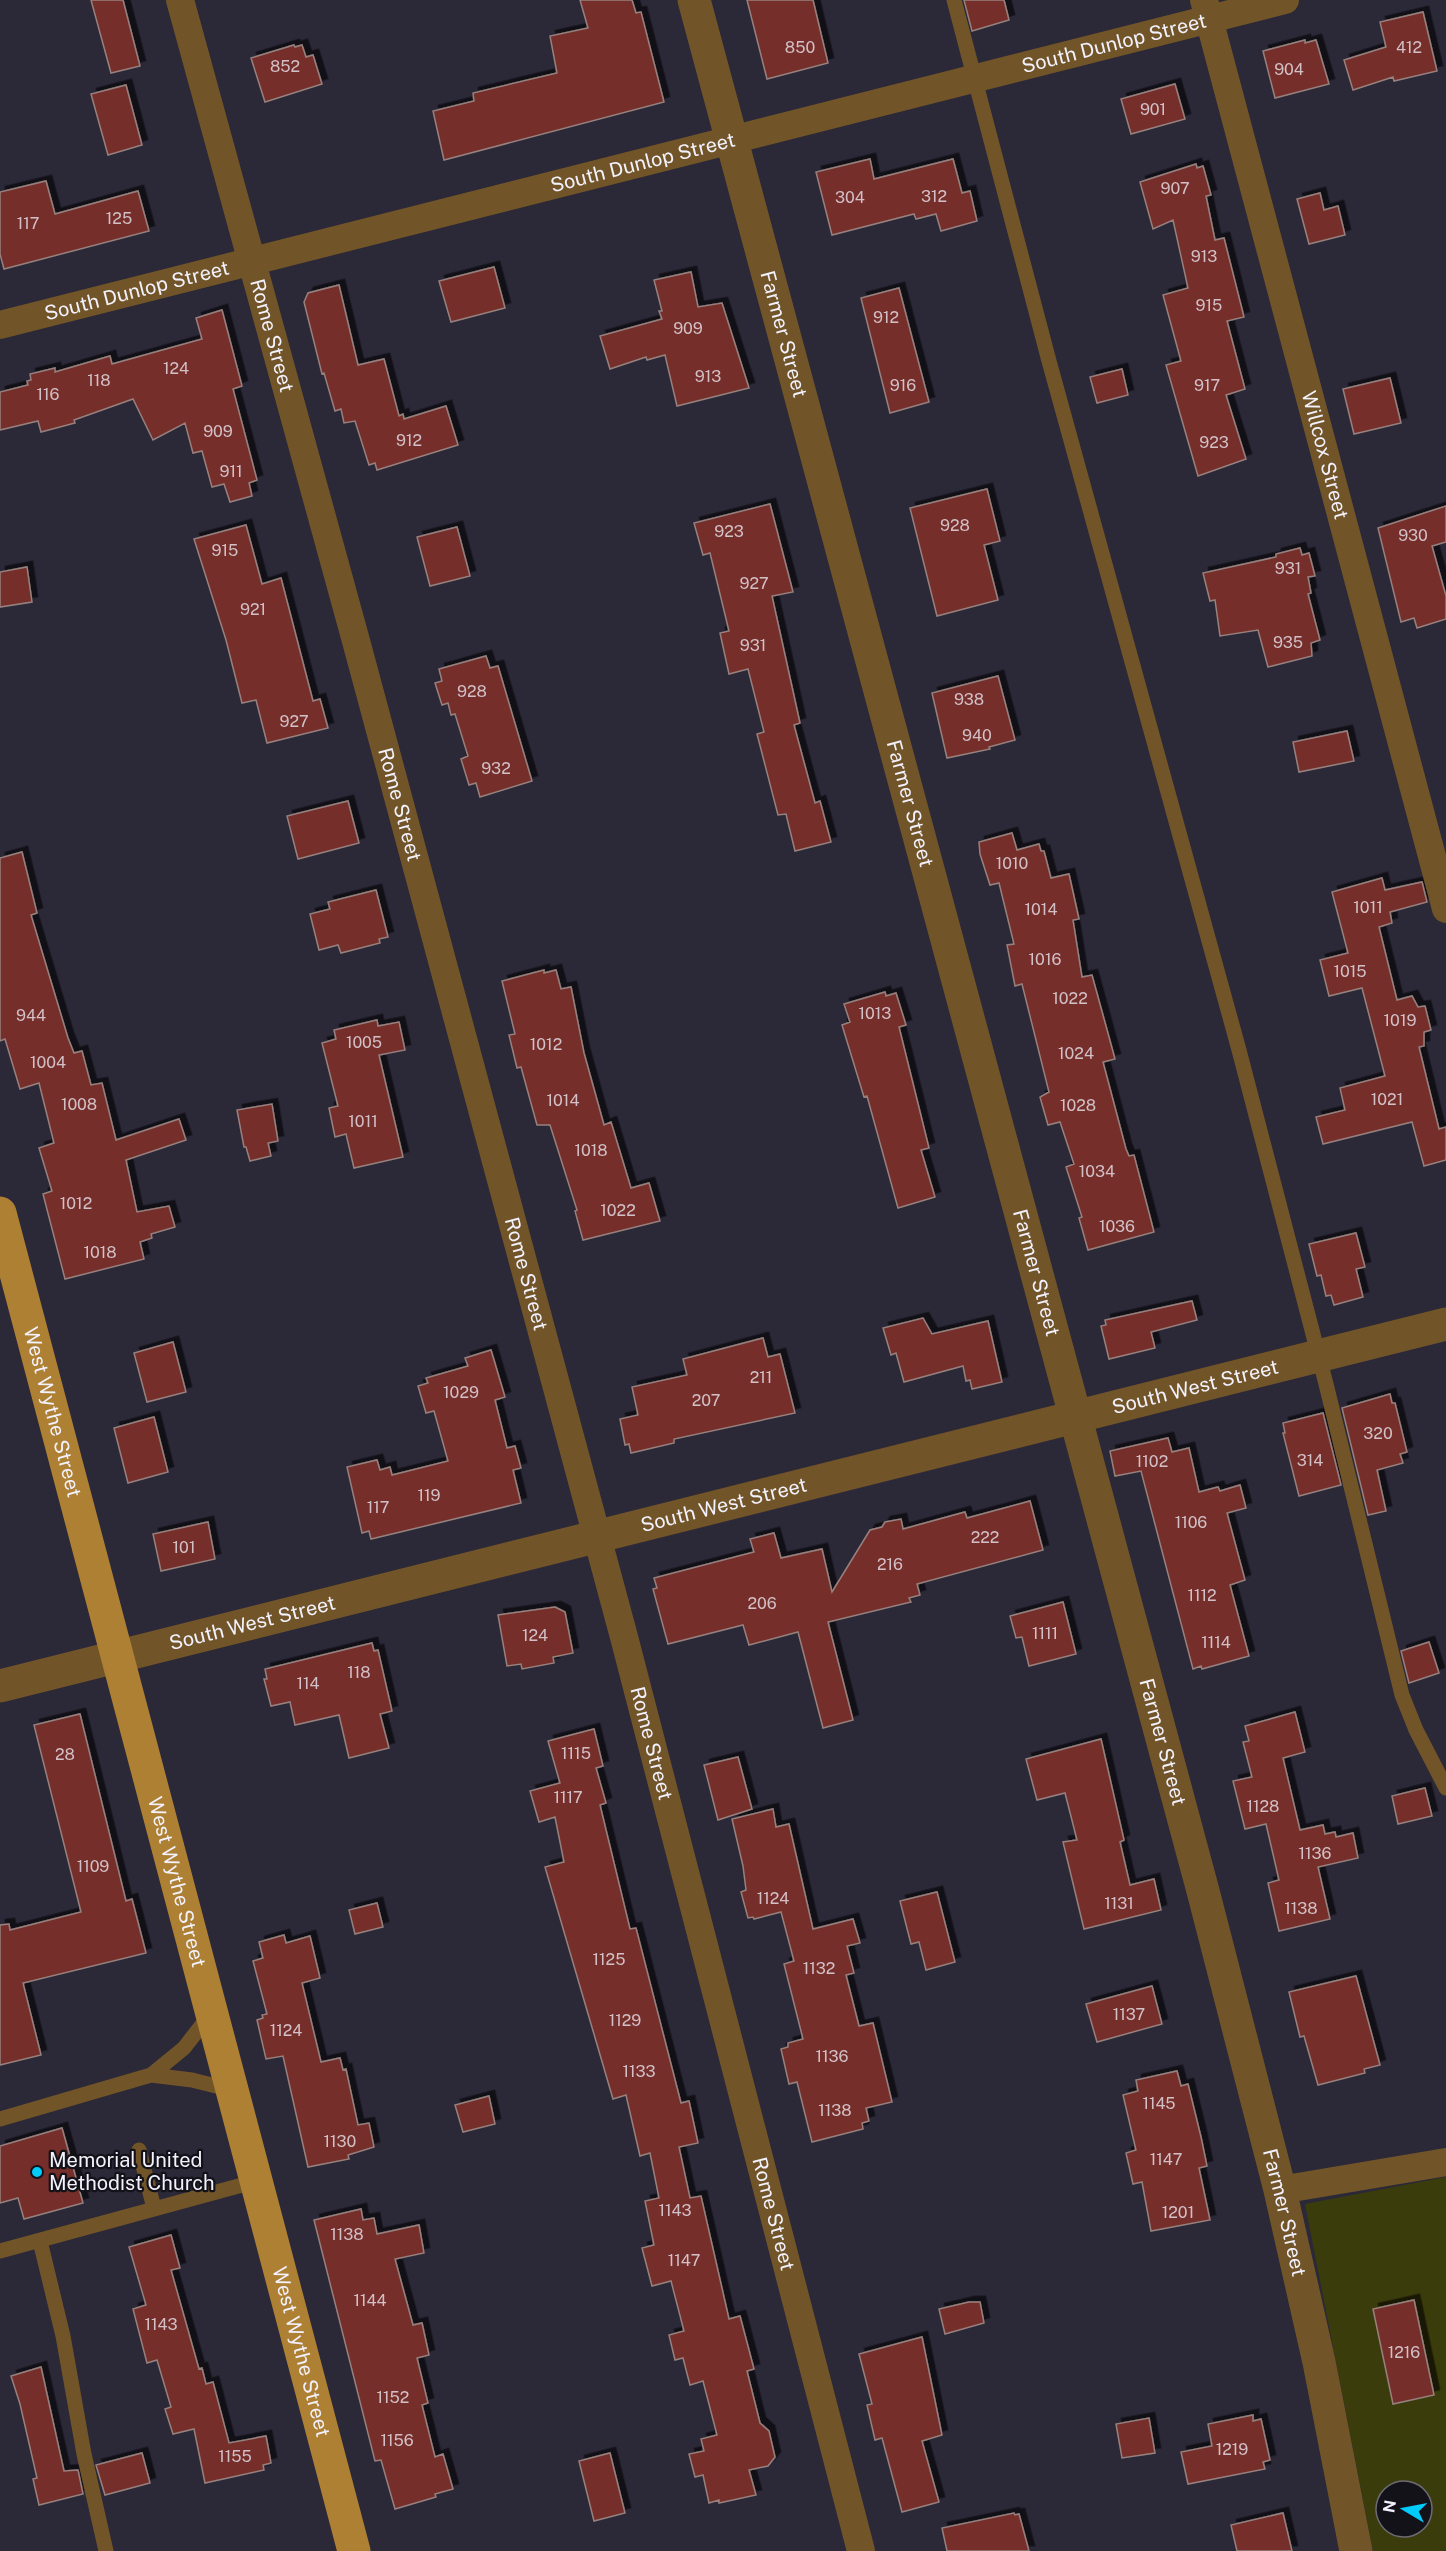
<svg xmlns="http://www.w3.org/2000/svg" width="1446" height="2551" viewBox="0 0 1446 2551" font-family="'Public Sans',sans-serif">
	<defs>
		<filter id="shadow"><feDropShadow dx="5.5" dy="-5.5" stdDeviation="0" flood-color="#0009"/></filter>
	</defs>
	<rect width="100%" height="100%" fill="#2b2838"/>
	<path fill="#3b3c0c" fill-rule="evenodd" d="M1446,2177V2551H1373L1305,2204ZM1386,2491H1422V2527H1386Z"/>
	<path fill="#742e29" stroke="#97817e" stroke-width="1.5" filter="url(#shadow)" d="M91,0H123L140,66L111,73Z
		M580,0H632L636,13L641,12L664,102L444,160L433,111L474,101L473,93L557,73L550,36L588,28Z
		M747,0H813L828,63L767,79Z
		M964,0H1004L1009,20L972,31Z
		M1423,12L1437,71L1394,81L1393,77L1353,90L1344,60L1386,47L1380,22Z
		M1305,40V43L1316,40L1329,84L1275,98L1263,51Z
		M294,45L295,47L302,45L306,57L313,55L322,84L265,102L251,58Z
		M1175,84L1185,119L1131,134L1121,99Z
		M126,85L142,145L108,155L91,94Z
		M870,159L874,179L953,159L962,193L970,191L977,221L941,231L936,214L916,219L914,214L832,235L816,172Z
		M1196,164L1197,168L1203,166L1211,195L1206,196L1215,240L1224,238L1244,317L1227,321L1245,389L1226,395L1246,459L1198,476L1166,365L1181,361L1163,295L1188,288L1173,220L1153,229L1140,182Z
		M46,181L55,214L138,191L149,231L4,269L0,254V192Z
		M1320,193L1324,210L1338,206L1345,235L1309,244L1297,199Z
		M494,267L505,308L451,322L439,281Z
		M691,272L698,307L722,303L749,388L677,406L665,355L647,360L646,357L610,369L600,336L662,319L659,311H662L654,280Z
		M339,285L358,365L384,359L399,416L403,414L404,419L446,406L458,445L377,470L375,463L369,465L355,421L344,423L341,409L335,411L324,373L322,374L304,302L308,293Z
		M899,288L929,402L890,413L861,298Z
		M222,310L242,386L233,389L257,480L249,483L252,496L230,502L224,484L212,487L202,451L193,453L185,423L153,440L133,399L74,420L75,423L41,432L38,421L0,430V392L28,385L27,381L31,380L30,374L55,368V372L110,356L112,364L202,339L196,318Z
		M1122,369L1128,395L1097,403L1090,377Z
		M1390,378L1401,423L1354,434L1343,389Z
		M987,489L1000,541L984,545L998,600L937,616L910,508Z
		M770,504L793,592L772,596L800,723L794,725L815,803L820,801L831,842L795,851L786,814L778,815L757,734L764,732L748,669L729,674L720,633L729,631L710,553L703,555L694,523Z
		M1446,506V542L1432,546L1446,596V619L1417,628L1414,618L1401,622L1378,528Z
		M246,525L262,584L281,578L313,701L320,699L328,728L267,743L256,700L242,703L226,640L194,539Z
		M457,527L470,576L430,586L417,537Z
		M1300,548L1302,555L1309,553L1315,576L1308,577L1311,593L1308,594L1320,640L1311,643L1312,656L1268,667L1258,630L1220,636L1215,600L1210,601L1203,573L1276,557V554Z
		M27,567L32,602L0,607V572Z
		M486,656L490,668L498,666L532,781L480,797L476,783L469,785L461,759L468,756L455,714L451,715L448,703L442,705L435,683L442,681L439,669Z
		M998,676L1015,740L989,747L990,749L947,758L932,693Z
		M1347,731L1354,761L1299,772L1293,742Z
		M348,801L359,843L298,859L287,816Z
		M1012,833L1017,850L1039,844L1041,851H1044L1051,878L1069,874L1079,919L1073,920L1082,977L1092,975L1115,1059L1103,1062L1126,1149L1129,1156L1134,1155L1154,1232L1088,1250L1079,1218L1082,1217L1066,1167L1074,1164L1060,1122L1048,1125L1040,1097L1049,1092L1022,984L1015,986L1007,945L1014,944L999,883L990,885L980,854L979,842Z
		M22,852L37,913L31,915L68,1038L74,1053L82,1051L91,1085L102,1083L116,1140L179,1119L186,1140L126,1160L137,1212L169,1206L175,1227L151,1234L152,1238L140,1242L144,1259L65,1279L43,1194L52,1191L39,1148L54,1143L39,1083L20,1089L5,1039L0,1041V858Z
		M1382,878L1385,890L1422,882L1427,902L1390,912L1392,923L1379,927L1397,1000L1412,996L1418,1007L1425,1006L1431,1030L1424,1032V1046L1419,1047L1439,1129L1446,1127V1160L1424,1166L1412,1122L1323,1144L1316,1117L1345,1110L1340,1088L1385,1076L1362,988L1329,996L1320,960L1348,953L1332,892Z
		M376,890L388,937L379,939L380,943L341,953L338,945L319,950L310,914L330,909L328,902Z
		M544,970V973L556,970L561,989L571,987L584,1053L604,1125L611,1122L631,1188L649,1183L660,1221L583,1240L575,1211L577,1210L550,1125H537L521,1067L517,1068L509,1035L515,1034L502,981Z
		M885,992L886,996L896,993L906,1025L899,1027L929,1148L921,1150L935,1197L898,1208L867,1096L864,1097L842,1025L850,1022L844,1004Z
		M377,1020L378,1026L399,1022L405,1050L379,1055L403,1157L354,1168L346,1134L335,1137L329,1108L338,1106L322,1043L336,1039L334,1030Z
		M272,1104L278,1141L268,1143L271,1156L250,1161L246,1147H244L237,1110Z
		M1356,1233L1365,1267L1356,1269L1363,1297L1334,1305L1331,1295L1326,1296L1321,1275L1317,1276L1309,1244Z
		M1192,1301L1197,1320L1151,1332L1155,1348L1109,1359L1101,1326L1106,1325L1105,1320Z
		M923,1318L932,1334L988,1321L1002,1382L972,1389L970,1380L966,1381L963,1366L904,1382L896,1353L891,1355L883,1328Z
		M763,1338L768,1357L780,1354L795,1413L674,1439V1443L631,1453L629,1444L625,1445L620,1419L638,1415L632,1387L687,1375L683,1359Z
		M173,1342L186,1392L147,1402L134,1353Z
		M491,1350L505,1397L495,1400L507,1448L515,1446L521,1468L513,1470L521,1503L371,1539L369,1531L362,1533L347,1467L377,1460L380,1470L390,1467L392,1475L448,1461L434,1411L426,1413L418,1386L428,1383L426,1378L468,1366L465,1358Z
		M1390,1394L1392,1403H1395L1407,1452L1400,1454L1403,1463L1377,1470L1386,1511L1368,1515L1342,1408Z
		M1323,1413L1341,1485L1299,1496L1283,1433H1285L1283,1423Z
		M154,1417L168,1472L128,1483L114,1428Z
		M1168,1438L1172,1452L1189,1448L1199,1492L1218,1487L1220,1491L1240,1485L1246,1508L1227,1513L1245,1580L1230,1585L1249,1656L1202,1669L1201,1666L1193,1669L1141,1471L1115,1476L1110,1451Z
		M1030,1501L1043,1550L917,1584L920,1595L909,1598L911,1602L828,1622L853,1720L823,1728L798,1632L749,1645L743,1625L668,1644L653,1589L657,1588L654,1578L754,1552L750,1539L774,1533L781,1558L822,1549L832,1592L870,1530L882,1527L885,1522L901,1519L903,1529L965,1512L967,1518Z
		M208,1522L215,1559L161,1571L153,1534Z
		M1063,1602L1076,1654L1029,1666L1022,1637L1016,1638L1010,1616Z
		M555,1607L565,1612L573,1653L553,1657L554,1663L522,1669L521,1664L507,1666L498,1615Z
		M1429,1642L1439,1673L1409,1683L1401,1651Z
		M372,1643L374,1651L378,1650L392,1711L380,1714L389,1748L349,1758L339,1715L295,1725L290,1702L271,1706L264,1679H267L265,1669Z
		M1295,1712L1305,1752L1283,1758L1300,1830L1323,1825L1325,1834L1335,1832L1336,1837L1353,1833L1358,1858L1318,1867L1330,1919L1279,1931L1268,1883L1279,1880L1266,1824L1245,1829L1233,1781L1252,1777L1243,1742L1249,1741L1245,1726Z
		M80,1714L126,1901L132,1899L146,1953L23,1983L41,2055L0,2065V1925L9,1924L10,1930L81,1912L34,1725Z
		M594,1729L603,1766L596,1768L606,1803L600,1805L630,1929L636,1928L681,2103L689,2101L698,2143L679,2147L690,2198L701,2196L729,2319L740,2316L754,2369L747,2371L760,2423L769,2431L775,2457L768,2466L749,2470L756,2495L719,2503V2500L709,2503L703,2475L695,2477L689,2454L704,2451L701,2439L717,2435L703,2381L690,2385L683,2358L675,2360L669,2335L684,2331L671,2281L652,2286L642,2248L654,2245L645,2201L659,2198L650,2153L640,2156L626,2095L613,2099L545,1867L564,1862L555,1817L539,1822L530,1791L560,1783L548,1741Z
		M1101,1739L1124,1840L1120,1842L1130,1885L1154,1879L1161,1910L1084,1929L1063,1842L1077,1840L1065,1793L1037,1800L1026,1759Z
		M738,1757L752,1809L718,1820L704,1765Z
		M1425,1788L1432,1816L1398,1824L1392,1796Z
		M773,1809L776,1827L789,1824L813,1929L853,1919L860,1943L847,1946L854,1973L846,1975L859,2026L873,2023L892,2102L866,2108L869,2121L862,2123L863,2129L812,2142L797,2082L789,2084L781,2049L788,2047V2043L803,2039L784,1964L794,1961L781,1912L754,1919L753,1917L748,1918L741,1892L746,1890L743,1866L732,1819Z
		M937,1892L955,1962L926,1970L919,1942L911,1944L900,1901Z
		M377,1903L383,1927L355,1934L349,1910Z
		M284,1935L286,1943L310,1936L320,1978L302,1983L321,2062L340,2058L343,2070L346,2069L358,2125L369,2123L374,2147L348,2155L349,2159L308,2167L283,2056L266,2059L257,2020L263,2018L262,2015L267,2014L253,1961L263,1958L259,1942Z
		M1356,1976L1380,2065L1364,2069L1365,2073L1318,2085L1304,2036L1300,2037L1289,1992Z
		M1152,1986L1162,2024L1097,2042L1086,2004Z
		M1177,2071L1181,2086L1188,2084L1201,2137L1207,2166L1199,2168L1210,2220L1151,2231L1142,2182L1133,2184L1126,2153L1136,2150L1123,2095L1138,2091L1136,2080Z
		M489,2096L495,2124L463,2132L455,2105Z
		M62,2128L83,2203L24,2219L18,2198L0,2203V2146Z
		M361,2209L363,2220L374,2218L377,2234L419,2225L424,2253L395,2259L413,2325L422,2323L429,2355L417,2358L428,2403L422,2405L435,2457L443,2454L453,2489L435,2494L436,2497L395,2509L381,2460L375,2461L314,2220Z
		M171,2235L180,2268L171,2270L199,2369L202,2368L206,2384L213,2382L229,2443L266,2436L271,2463L263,2465L264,2470L205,2483L194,2429L173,2434L165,2409L171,2407L157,2360L147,2363L133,2309L146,2305L129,2247Z
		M1414,2300L1434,2395L1393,2404L1373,2309Z
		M969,2302H980L984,2323L945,2334L939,2309Z
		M922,2337L942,2435L922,2441L939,2502L902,2512L882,2438L875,2440L867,2405L872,2404L859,2354Z
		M41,2367L64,2471L78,2470L83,2494L39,2505L33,2479L37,2478L20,2404L11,2376Z
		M1253,2415V2421L1261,2419L1270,2460L1263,2462L1265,2469L1188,2484L1181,2452L1212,2446L1208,2424Z
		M1149,2418L1155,2453L1122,2458L1116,2424Z
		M142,2453L150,2483L105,2495L96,2465Z
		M610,2453L625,2513L594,2521L579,2461Z
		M1014,2513L1015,2515L1019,2514L1029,2551H947L942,2528Z
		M1283,2513L1292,2551H1237L1231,2525Z"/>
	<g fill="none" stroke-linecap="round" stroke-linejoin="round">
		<path stroke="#715528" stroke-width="15" d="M954,0L1049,361L1239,1050L1326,1384L1402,1695L1416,1730L1446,1788
			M151,2075L184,2048L212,2012
			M0,2119L151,2075L192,2080L232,2090
			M139,2150L154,2208
			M40,2241L63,2336L84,2454L106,2551
			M0,2251L257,2181"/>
		<g stroke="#715528" stroke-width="28">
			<path id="s1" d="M180,0L356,641L624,1637L861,2551"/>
			<path id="s2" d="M1204,0L1446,909"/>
			<path id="s3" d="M0,325L1285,0"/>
			<path d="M1280,2190L1446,2162"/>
		</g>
		<g stroke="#715528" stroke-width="33">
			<path id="s4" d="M694,0L1203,1891L1280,2190L1319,2362L1356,2551"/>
			<path id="s5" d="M0,1686L1446,1324"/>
		</g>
		<path stroke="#ae8034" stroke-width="33" id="s6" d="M0,1213L354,2551"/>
	</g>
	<circle fill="#01cbf9" stroke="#131219" stroke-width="2" cx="37" cy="2172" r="6"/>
	<g text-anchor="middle" stroke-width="4.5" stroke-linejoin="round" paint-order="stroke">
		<g font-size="16" fill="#d3c0c7">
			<text x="800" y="53">850</text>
			<text x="1409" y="53">412</text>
			<text x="285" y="72">852</text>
			<text x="1289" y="75">904</text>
			<text x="1153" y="115">901</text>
			<text x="1175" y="194">907</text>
			<text x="934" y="202">312</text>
			<text x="850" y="203">304</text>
			<text x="119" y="224">125</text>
			<text x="28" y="229">117</text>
			<text x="1204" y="262">913</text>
			<text x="1209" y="311">915</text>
			<text x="886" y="323">912</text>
			<text x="688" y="334">909</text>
			<text x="176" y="374">124</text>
			<text x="708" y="382">913</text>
			<text x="99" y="386">118</text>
			<text x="903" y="391">916</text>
			<text x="1207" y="391">917</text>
			<text x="48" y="400">116</text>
			<text x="218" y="437">909</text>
			<text x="409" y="446">912</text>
			<text x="1214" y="448">923</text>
			<text x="231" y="477">911</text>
			<text x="955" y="531">928</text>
			<text x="729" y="537">923</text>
			<text x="1413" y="541">930</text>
			<text x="225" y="556">915</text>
			<text x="1288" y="574">931</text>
			<text x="754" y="589">927</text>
			<text x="253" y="615">921</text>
			<text x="1288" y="648">935</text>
			<text x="753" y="651">931</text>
			<text x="472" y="697">928</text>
			<text x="969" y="705">938</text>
			<text x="294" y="727">927</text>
			<text x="977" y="741">940</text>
			<text x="496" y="774">932</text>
			<text x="1012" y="869">1010</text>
			<text x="1368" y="913">1011</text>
			<text x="1041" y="915">1014</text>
			<text x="1045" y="965">1016</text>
			<text x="1350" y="977">1015</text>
			<text x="1070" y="1004">1022</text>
			<text x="875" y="1019">1013</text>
			<text x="31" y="1021">944</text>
			<text x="1400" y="1026">1019</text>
			<text x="364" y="1048">1005</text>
			<text x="546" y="1050">1012</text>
			<text x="1076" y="1059">1024</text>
			<text x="48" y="1068">1004</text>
			<text x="1387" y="1105">1021</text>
			<text x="563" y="1106">1014</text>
			<text x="79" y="1110">1008</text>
			<text x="1078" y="1111">1028</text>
			<text x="363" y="1127">1011</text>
			<text x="591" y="1156">1018</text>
			<text x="1097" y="1177">1034</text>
			<text x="76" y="1209">1012</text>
			<text x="618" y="1216">1022</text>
			<text x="1117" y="1232">1036</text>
			<text x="100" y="1258">1018</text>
			<text x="761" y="1383">211</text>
			<text x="461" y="1398">1029</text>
			<text x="706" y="1406">207</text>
			<text x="1378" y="1439">320</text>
			<text x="1310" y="1466">314</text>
			<text x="1152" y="1467">1102</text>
			<text x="429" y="1501">119</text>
			<text x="378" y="1513">117</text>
			<text x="1191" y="1528">1106</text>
			<text x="985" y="1543">222</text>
			<text x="184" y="1553">101</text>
			<text x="890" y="1570">216</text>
			<text x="1202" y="1601">1112</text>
			<text x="762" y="1609">206</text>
			<text x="1045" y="1639">1111</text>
			<text x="535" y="1641">124</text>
			<text x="1216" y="1648">1114</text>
			<text x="359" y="1678">118</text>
			<text x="308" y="1689">114</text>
			<text x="576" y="1759">1115</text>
			<text x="65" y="1760">28</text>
			<text x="568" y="1803">1117</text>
			<text x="1263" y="1812">1128</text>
			<text x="1315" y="1859">1136</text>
			<text x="93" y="1872">1109</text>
			<text x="773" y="1904">1124</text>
			<text x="1119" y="1909">1131</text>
			<text x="1301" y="1914">1138</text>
			<text x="609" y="1965">1125</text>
			<text x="819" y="1974">1132</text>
			<text x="1129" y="2020">1137</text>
			<text x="625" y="2026">1129</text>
			<text x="286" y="2036">1124</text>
			<text x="832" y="2062">1136</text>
			<text x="639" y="2077">1133</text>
			<text x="1159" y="2109">1145</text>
			<text x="835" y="2116">1138</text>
			<text x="340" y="2147">1130</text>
			<text x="1166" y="2165">1147</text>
			<text x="675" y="2216">1143</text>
			<text x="1178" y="2218">1201</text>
			<text x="347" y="2240">1138</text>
			<text x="684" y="2266">1147</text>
			<text x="370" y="2306">1144</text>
			<text x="161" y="2330">1143</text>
			<text x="1404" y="2358">1216</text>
			<text x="393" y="2403">1152</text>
			<text x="397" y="2446">1156</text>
			<text x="1232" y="2455">1219</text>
			<text x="235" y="2462">1155</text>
		</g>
		<g font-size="20" fill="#f3f1fc" stroke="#131219">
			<text dy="7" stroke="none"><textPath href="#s3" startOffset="1149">South Dunlop Street</textPath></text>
			<text dy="7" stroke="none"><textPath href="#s3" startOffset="663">South Dunlop Street</textPath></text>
			<text dy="7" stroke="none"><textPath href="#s3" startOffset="141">South Dunlop Street</textPath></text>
			<text dy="7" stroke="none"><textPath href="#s4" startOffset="346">Farmer Street</textPath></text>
			<text dy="7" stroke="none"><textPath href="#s1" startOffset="348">Rome Street</textPath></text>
			<text dy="7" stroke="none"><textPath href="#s2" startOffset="471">Willcox Street</textPath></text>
			<text dy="7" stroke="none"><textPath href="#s4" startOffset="832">Farmer Street</textPath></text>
			<text dy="7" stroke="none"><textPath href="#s1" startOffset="834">Rome Street</textPath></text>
			<text dy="7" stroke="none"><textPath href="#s4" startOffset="1318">Farmer Street</textPath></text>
			<text dy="7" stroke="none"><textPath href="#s1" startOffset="1320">Rome Street</textPath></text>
			<text dy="7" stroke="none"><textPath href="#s5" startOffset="1232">South West Street</textPath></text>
			<text dy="7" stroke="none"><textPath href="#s6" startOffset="206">West Wythe Street</textPath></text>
			<text dy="7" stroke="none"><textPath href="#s5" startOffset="746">South West Street</textPath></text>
			<text dy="7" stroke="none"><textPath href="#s5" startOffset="260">South West Street</textPath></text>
			<text dy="7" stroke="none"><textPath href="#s4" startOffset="1804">Farmer Street</textPath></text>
			<text dy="7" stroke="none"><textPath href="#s1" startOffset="1806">Rome Street</textPath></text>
			<text dy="7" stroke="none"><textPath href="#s6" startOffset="692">West Wythe Street</textPath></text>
			<text dy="7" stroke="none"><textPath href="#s4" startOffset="2290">Farmer Street</textPath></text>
			<text dy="7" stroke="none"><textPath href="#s1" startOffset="2292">Rome Street</textPath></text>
			<text dy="7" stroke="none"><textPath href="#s6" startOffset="1178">West Wythe Street</textPath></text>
		</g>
		<g font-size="20" fill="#f3f1fc" stroke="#131219" text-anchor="start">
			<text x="49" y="2167">Memorial United<tspan x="49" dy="23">Methodist Church</tspan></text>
		</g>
	</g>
	<g transform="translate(1404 2509) rotate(280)"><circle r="28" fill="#131219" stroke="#6d6b74" stroke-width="1.5"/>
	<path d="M0-4.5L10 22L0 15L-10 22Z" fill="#01cbf9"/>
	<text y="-9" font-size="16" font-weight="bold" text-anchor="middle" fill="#f3f1fc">N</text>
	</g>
</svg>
